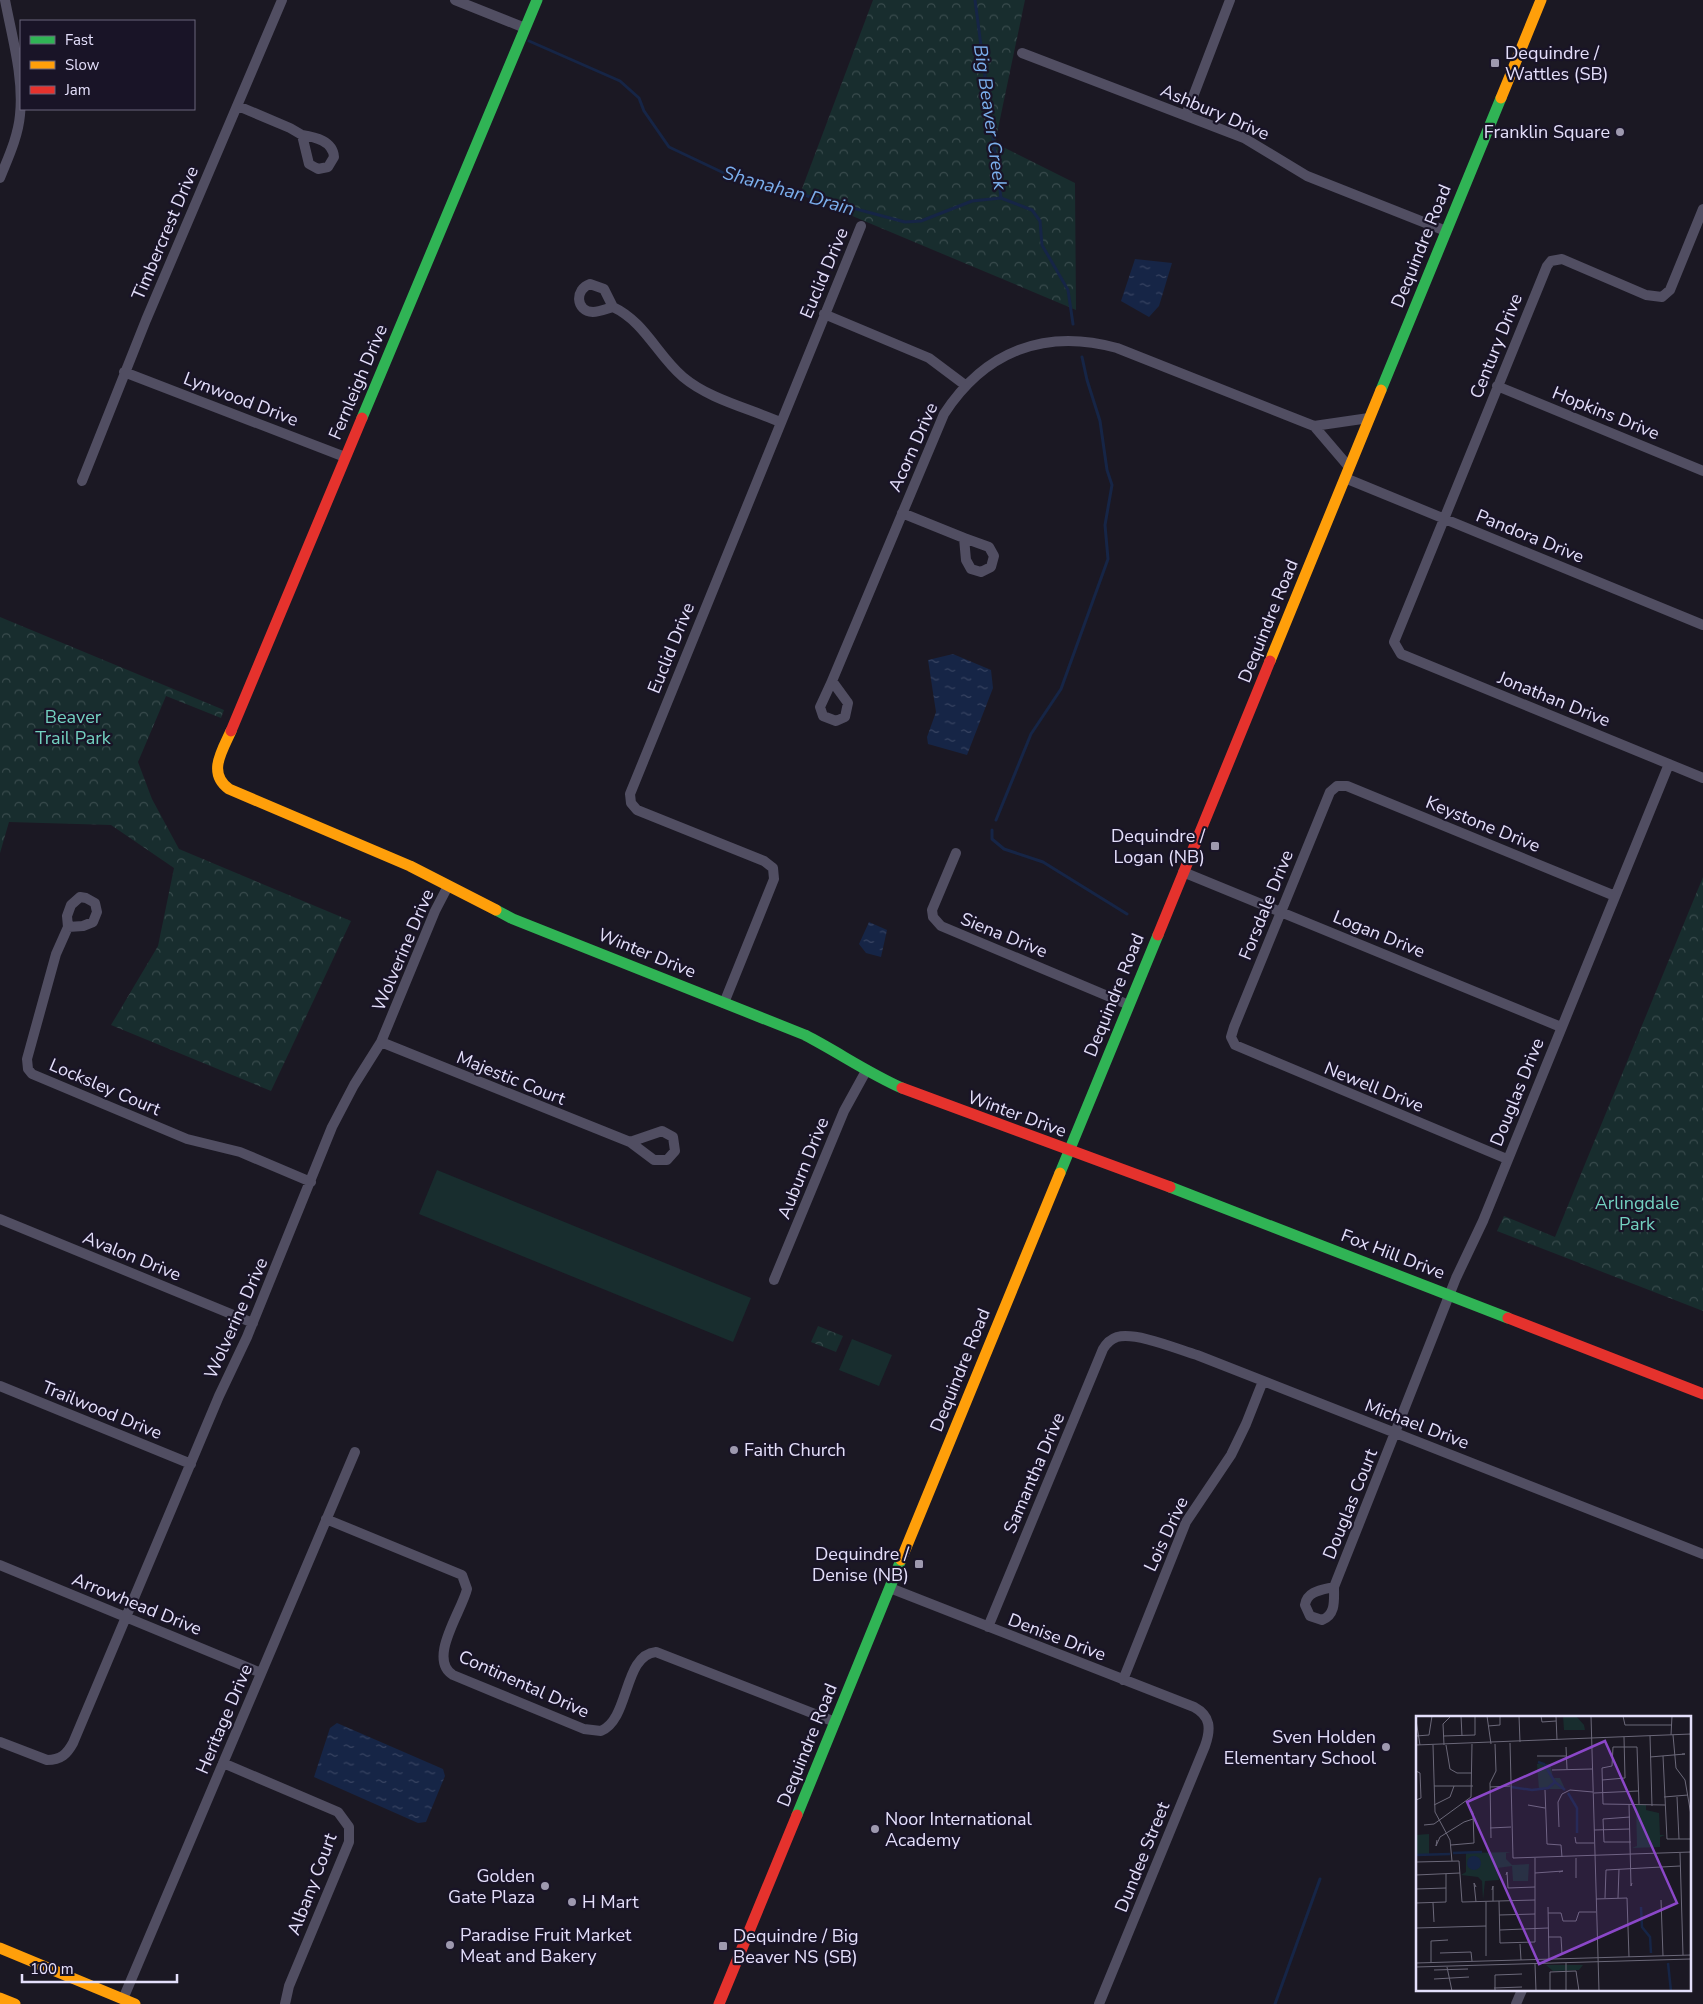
<svg xmlns="http://www.w3.org/2000/svg" width="1703" height="2004" viewBox="0 0 1703 2004" font-family="'Nunito Sans',sans-serif">
	<defs>
		<pattern id="forest-crowns" width="20" height="18" patternUnits="userSpaceOnUse" patternTransform="scale(1.25)"><rect width="20" height="18" fill="#182d2e"/><path d="M2 6a3 3 0 1 1 6 0M12 15a3 3 0 1 1 6 0" fill="none" stroke="#394b4d"/></pattern>
		<pattern id="water-ripples" width="26" height="14" patternUnits="userSpaceOnUse" patternTransform="scale(1.25)"><rect width="26" height="14" fill="#162546"/><path d="M2 4q2-2 4 0t4 0M15 11q2-2 4 0t4 0" fill="none" stroke="#384462"/></pattern>
	</defs>
	<rect width="100%" height="100%" fill="#1b1823"/>
	<path fill="url(#forest-crowns)" d="M873,0H1025L995,143L1075,183L1076,310L800,194Z
		M0,617L224,710L221,718L166,696L138,762L152,799L179,849L351,921L271,1091L111,1025L158,946L174,868L111,825L9,822L0,853Z
		M1703,877V1311L1497,1231L1504,1216L1555,1237Z
		M818,1326L843,1336L836,1352L811,1342Z"/>
	<path fill="#182d2e" d="M437,1170L751,1298L733,1342L419,1214Z
		M852,1339L892,1355L879,1386L839,1370Z"/>
	<path fill="url(#water-ripples)" d="M1135,259L1172,263L1159,306L1149,317L1121,301Z
		M953,654L991,670L993,688L967,755L928,744L927,737L936,712L928,660Z
		M869,922L887,930L881,957L866,953L859,944Z
		M337,1723L443,1769L445,1776L426,1822L418,1823L314,1777L330,1728Z"/>
	<g fill="none" stroke-linecap="round" stroke-linejoin="round">
		<path stroke="#162546" stroke-width="3" d="M975,0L1001,198
			M529,41L620,81L639,98L644,111L669,147L728,175L905,222L921,221L972,201L1001,198L1032,210L1040,221L1042,245L1068,290L1073,324
			M996,820L1031,734L1061,689L1108,559L1105,525L1112,485L1107,470L1100,421L1087,380L1082,357
			M992,830V839L1004,849L1043,862L1127,914
			M1275,2004L1320,1879"/>
		<path stroke="#514e62" stroke-width="10" d="M455,0L525,28
			M1022,53L1244,138L1307,176L1446,231
			M238,106L290,128L302,135
			M1186,115L1230,0
			M302,135C315,137 333,141 334,157L328,167L318,169L309,164Z
			M0,178C8,158 18,137 20,115C24,78 12,37 5,0
			M1703,209L1670,290L1662,297L1646,295L1562,259L1551,261L1547,266L1394,642L1401,654L1703,778
			M590,284L604,289L613,307C606,309 599,312 593,312C575,311 575,289 590,284Z
			M613,307C645,322 657,355 683,377C709,399 748,408 780,422
			M824,314L929,358L965,385
			M124,372L345,457
			M1497,386L1703,471
			M1314,426L1369,418
			M1345,478L1703,625
			M82,481L146,320L282,0
			M902,513L964,538
			M964,538L989,547L994,556L991,567L981,572L971,569L966,560Z
			M832,681L944,414C985,351 1045,328 1117,348L1314,426L1349,467
			M832,681L848,703L845,717L836,721L823,716L820,707Z
			M956,853L932,910L933,917L941,926L1129,1005
			M1183,872L1561,1027
			M68,927L83,926L93,922L97,912L95,903L86,898L80,897L71,905L67,916L68,927L56,954L27,1059L28,1069L32,1074L187,1139L240,1152L311,1182
			M724,1003L774,879L773,868L764,861L637,810L631,803L630,794L861,226
			M381,1042L630,1142L654,1160H667L675,1151L673,1137L662,1131L630,1142
			M1507,1159L1235,1045L1231,1037L1234,1027L1330,792L1337,786H1347L1615,896
			M0,1219L253,1323
			M774,1280L844,1111L866,1071
			M0,1386L191,1464
			M326,1519L462,1575L467,1589C462,1611 427,1659 453,1675L584,1729L601,1731C630,1719 623,1655 656,1652L835,1722
			M0,1565L261,1673
			M1334,1587C1334,1600 1336,1615 1322,1620L1310,1616L1305,1605C1307,1591 1322,1590 1334,1587L1456,1278L1483,1221L1669,764
			M890,1588L1194,1707C1211,1716 1211,1729 1205,1746L1099,2004
			M988,1627L1103,1349C1106,1344 1111,1339 1117,1337C1137,1332 1177,1349 1197,1355L1703,1554
			M1123,1680L1186,1522L1231,1455L1246,1424L1263,1381
			M0,1742L47,1760C61,1760 67,1754 73,1743L219,1396L247,1337L332,1127L354,1085L381,1042L435,911L448,886
			M223,1763L338,1812L349,1827V1842L289,1986L285,2004
			M123,1999L355,1452
			M1516,2004L1522,1990"/>
		<path stroke="#30b455" stroke-width="11" d="M1381,390L1501,98
			M362,418L537,0
			M496,910L513,919L805,1035C838,1052 868,1073 902,1088
			M1060,1173L1158,935
			M1170,1187L1508,1318
			M797,1815L901,1560"/>
		<path stroke="#ff9f0a" stroke-width="11" d="M1501,98L1541,0
			M1270,661L1381,390
			M231,731C222,751 207,773 229,789L410,866L496,910
			M901,1560L1060,1173
			M0,1948L135,2004
			M0,1998L15,2004"/>
		<path stroke="#e5322d" stroke-width="11" d="M231,731L362,418
			M1158,935L1270,661
			M902,1088L1170,1187
			M1508,1318L1703,1394
			M719,2004L797,1815"/>
	</g>
	<g fill="#9e99af" stroke="#191427" stroke-width="2">
		<rect x="1490" y="58" width="10" height="10" rx="2.5"/>
		<circle cx="1620" cy="132" r="5"/>
		<rect x="1210" y="841" width="10" height="10" rx="2.5"/>
		<circle cx="734" cy="1450" r="5"/>
		<rect x="914" y="1559" width="10" height="10" rx="2.5"/>
		<circle cx="1386" cy="1747" r="5"/>
		<circle cx="875" cy="1829" r="5"/>
		<circle cx="545" cy="1886" r="5"/>
		<circle cx="572" cy="1902" r="5"/>
		<circle cx="450" cy="1945" r="5"/>
		<rect x="718" y="1941" width="10" height="10" rx="2.5"/>
	</g>
	<g text-anchor="middle" stroke-width="4.5" stroke-linejoin="round" paint-order="stroke">
		<g font-size="18" fill="#e4dffb" stroke="#191427" text-anchor="start">
			<text x="1505" y="59">Dequindre /<tspan x="1505" dy="21">Wattles (SB)</tspan></text>
			<text x="1610" y="138" text-anchor="end">Franklin Square</text>
			<text x="1205" y="842" text-anchor="end">Dequindre /<tspan x="1205" dy="21">Logan (NB)</tspan></text>
			<text x="744" y="1456">Faith Church</text>
			<text x="909" y="1560" text-anchor="end">Dequindre /<tspan x="909" dy="21">Denise (NB)</tspan></text>
			<text x="1376" y="1743" text-anchor="end">Sven Holden<tspan x="1376" dy="21">Elementary School</tspan></text>
			<text x="885" y="1825">Noor International<tspan x="885" dy="21">Academy</tspan></text>
			<text x="535" y="1882" text-anchor="end">Golden<tspan x="535" dy="21">Gate Plaza</tspan></text>
			<text x="582" y="1908">H Mart</text>
			<text x="460" y="1941">Paradise Fruit Market<tspan x="460" dy="21">Meat and Bakery</tspan></text>
			<text x="733" y="1942">Dequindre / Big<tspan x="733" dy="21">Beaver NS (SB)</tspan></text>
		</g>
		<g font-size="18" fill="#e4dffb" stroke="#191427">
			<text transform="translate(1215 112) rotate(23)" y="6">Ashbury Drive</text>
			<text transform="translate(165 233) rotate(-67)" y="6">Timbercrest Drive</text>
			<text transform="translate(1421 246) rotate(-68)" y="6">Dequindre Road</text>
			<text transform="translate(824 273) rotate(-67)" y="6">Euclid Drive</text>
			<text transform="translate(1496 346) rotate(-68)" y="6">Century Drive</text>
			<text transform="translate(358 382) rotate(-67)" y="6">Fernleigh Drive</text>
			<text transform="translate(241 399) rotate(21)" y="6">Lynwood Drive</text>
			<text transform="translate(1606 413) rotate(22)" y="6">Hopkins Drive</text>
			<text transform="translate(913 447) rotate(-66)" y="6">Acorn Drive</text>
			<text transform="translate(1530 536) rotate(22)" y="6">Pandora Drive</text>
			<text transform="translate(1268 621) rotate(-68)" y="6">Dequindre Road</text>
			<text transform="translate(671 648) rotate(-68)" y="6">Euclid Drive</text>
			<text transform="translate(1554 699) rotate(22)" y="6">Jonathan Drive</text>
			<text transform="translate(1483 824) rotate(22)" y="6">Keystone Drive</text>
			<text transform="translate(1266 905) rotate(-68)" y="6">Forsdale Drive</text>
			<text transform="translate(1379 934) rotate(22)" y="6">Logan Drive</text>
			<text transform="translate(1004 935) rotate(22)" y="6">Siena Drive</text>
			<text transform="translate(403 950) rotate(-67)" y="6">Wolverine Drive</text>
			<text transform="translate(647 953) rotate(22)" y="6">Winter Drive</text>
			<text transform="translate(1114 995) rotate(-68)" y="6">Dequindre Road</text>
			<text transform="translate(511 1078) rotate(22)" y="6">Majestic Court</text>
			<text transform="translate(105 1087) rotate(23)" y="6">Locksley Court</text>
			<text transform="translate(1374 1087) rotate(22)" y="6">Newell Drive</text>
			<text transform="translate(1517 1092) rotate(-68)" y="6">Douglas Drive</text>
			<text transform="translate(1017 1114) rotate(20)" y="6">Winter Drive</text>
			<text transform="translate(803 1168) rotate(-68)" y="6">Auburn Drive</text>
			<text transform="translate(1393 1254) rotate(21)" y="6">Fox Hill Drive</text>
			<text transform="translate(132 1256) rotate(22)" y="6">Avalon Drive</text>
			<text transform="translate(236 1318) rotate(-66)" y="6">Wolverine Drive</text>
			<text transform="translate(960 1370) rotate(-68)" y="6">Dequindre Road</text>
			<text transform="translate(102 1410) rotate(22)" y="6">Trailwood Drive</text>
			<text transform="translate(1417 1424) rotate(21)" y="6">Michael Drive</text>
			<text transform="translate(1034 1473) rotate(-67)" y="6">Samantha Drive</text>
			<text transform="translate(1350 1504) rotate(-68)" y="6">Douglas Court</text>
			<text transform="translate(1166 1534) rotate(-65)" y="6">Lois Drive</text>
			<text transform="translate(137 1604) rotate(22)" y="6">Arrowhead Drive</text>
			<text transform="translate(1057 1637) rotate(21)" y="6">Denise Drive</text>
			<text transform="translate(524 1684) rotate(24)" y="6">Continental Drive</text>
			<text transform="translate(224 1719) rotate(-67)" y="6">Heritage Drive</text>
			<text transform="translate(807 1745) rotate(-68)" y="6">Dequindre Road</text>
			<text transform="translate(1142 1857) rotate(-68)" y="6">Dundee Street</text>
			<text transform="translate(312 1884) rotate(-69)" y="6">Albany Court</text>
		</g>
		<g font-size="18" fill="#73d2c1" stroke="#191427">
			<text x="73" y="723">Beaver<tspan x="73" dy="21">Trail Park</tspan></text>
			<text x="1637" y="1209">Arlingdale<tspan x="1637" dy="21">Park</tspan></text>
		</g>
		<g font-size="19" font-style="italic" fill="#7bafed" stroke="#191427">
			<text transform="translate(991 117) rotate(82)" y="7">Big Beaver Creek</text>
			<text transform="translate(789 190) rotate(16)" y="7">Shanahan Drain</text>
		</g>
	</g>
	<g transform="translate(1416 1716)">
		<rect width="275" height="275" fill="#1b1823"/>
		<path d="M121,48H134L137,62H144L149,73H123ZM220,89H230V94L243,97L244,119H249L244,121V131L216,132L221,130ZM13,118V138H0V119ZM95,136L90,137V143L96,149L113,148L112,165H97L96,150L81,152L83,164L69,165L67,184L66,165L62,161L45,159L50,156V137ZM130,249H167L163,254L137,255Z" fill="#182d2e"/>
		<path d="M147,0H160L168,9L169,14H148Z" fill="#182d2e"/>
		<path d="M51 147a7 7 0 1 1 14 0a7 7 0 1 1-14 0Z" fill="#162546"/>
		<path fill="none" stroke="#162546" stroke-width="2.5" d="M122,46L128,48L139,66L149,74M95,71L116,74L132,72L139,66M152,77L161,92V117M37,137L66,136M0,139L34,138M225,191L226,211L234,221L235,237M252,247L255,275"/>
		<path fill="none" stroke="#6b6879" stroke-width="1" d="M45,0L46,20M71,0L75,28M103,0L104,26M125,0L126,6L140,5M140,0L141,24M175,0L183,275M207,0L209,9H256M0,4L4,29M72,10L84,9V0M255,19L256,0M257,19L260,52L269,64L275,99M0,20L13,19L16,0M27,20L59,19V0M234,20L236,90M94,27L97,142L275,136M0,29L275,18M17,29L19,96L34,124L36,145M28,29L27,8L35,0M30,29L34,53L41,57H56M150,31L151,53M121,40H150M247,40L251,123H275M234,41L269,38H266M136,54L176,53M0,55L4,57L5,82L0,84M186,64L209,62L208,21M18,70H57M74,71L94,70M129,74L131,128L145,129L146,141M178,77L222,75M248,81L272,79M261,81L263,123M213,88L215,170L216,167M223,88L221,31H197L196,50L186,52L187,88L249,89M18,89L34,81L38,70M112,89L129,92M214,101L187,103L188,126H215M8,109L18,108L55,81L56,28M143,111L142,86L146,78L154,74L177,76M74,112L95,111M178,114L214,113M159,121L160,127H178M75,122L74,67L80,55L79,28M21,124L20,130L24,121L48,106L57,103M35,129L58,127L57,97L51,86M264,137L267,239M160,142V162M0,146L43,145L46,186L119,184M119,157L147,155L143,156M0,159L44,157M90,159L91,156L92,172L119,171M60,171L58,167L60,186M0,173L30,172M76,174L77,170V185M189,182L190,154L264,150M202,182L203,153M180,183L211,182L213,241M245,184L247,240M83,185L84,227L119,226V142M70,186V240M0,187L30,186V158M17,187L18,206M132,191L133,244M132,197H145L147,205H160L163,196H180M83,199L119,198M0,212L70,210M84,214L132,212M132,221H145L146,238M104,228L105,244M24,237L55,236L56,245M0,247L275,239M15,247V225L32,224M150,247V275M119,248L120,275M0,251L275,243M31,251L36,275M18,254L52,253M18,263L53,261M78,272L106,271M79,275V259L106,258M134,275V256L160,255L163,275"/>
		<path fill="#8b47c8" fill-opacity="0.15" stroke="#8b47c8" stroke-width="2.5" d="M189,25L261,187L123,248L51,86Z"/>
		<rect width="275" height="275" fill="none" stroke="#e4dffb" stroke-width="2.5"/>
	</g>
	<rect x="20" y="20" width="175" height="90" fill="#191427" stroke="#6a657c"/>
	<rect x="30" y="36" width="25" height="8" fill="#30b455" stroke="#6a657c"/>
	<text x="65" y="45" font-size="15" fill="#e4dffb">Fast</text>
	<rect x="30" y="61" width="25" height="8" fill="#ff9f0a" stroke="#6a657c"/>
	<text x="65" y="70" font-size="15" fill="#e4dffb">Slow</text>
	<rect x="30" y="86" width="25" height="8" fill="#e5322d" stroke="#6a657c"/>
	<text x="65" y="95" font-size="15" fill="#e4dffb">Jam</text>
	<path d="M22 1974v8h155v-8" fill="none" stroke="#e4dffb" stroke-width="2.5"/>
	<text x="30" y="1974" font-size="15" fill="#e4dffb" stroke="#191427" stroke-width="4" paint-order="stroke">100 m</text>
</svg>
